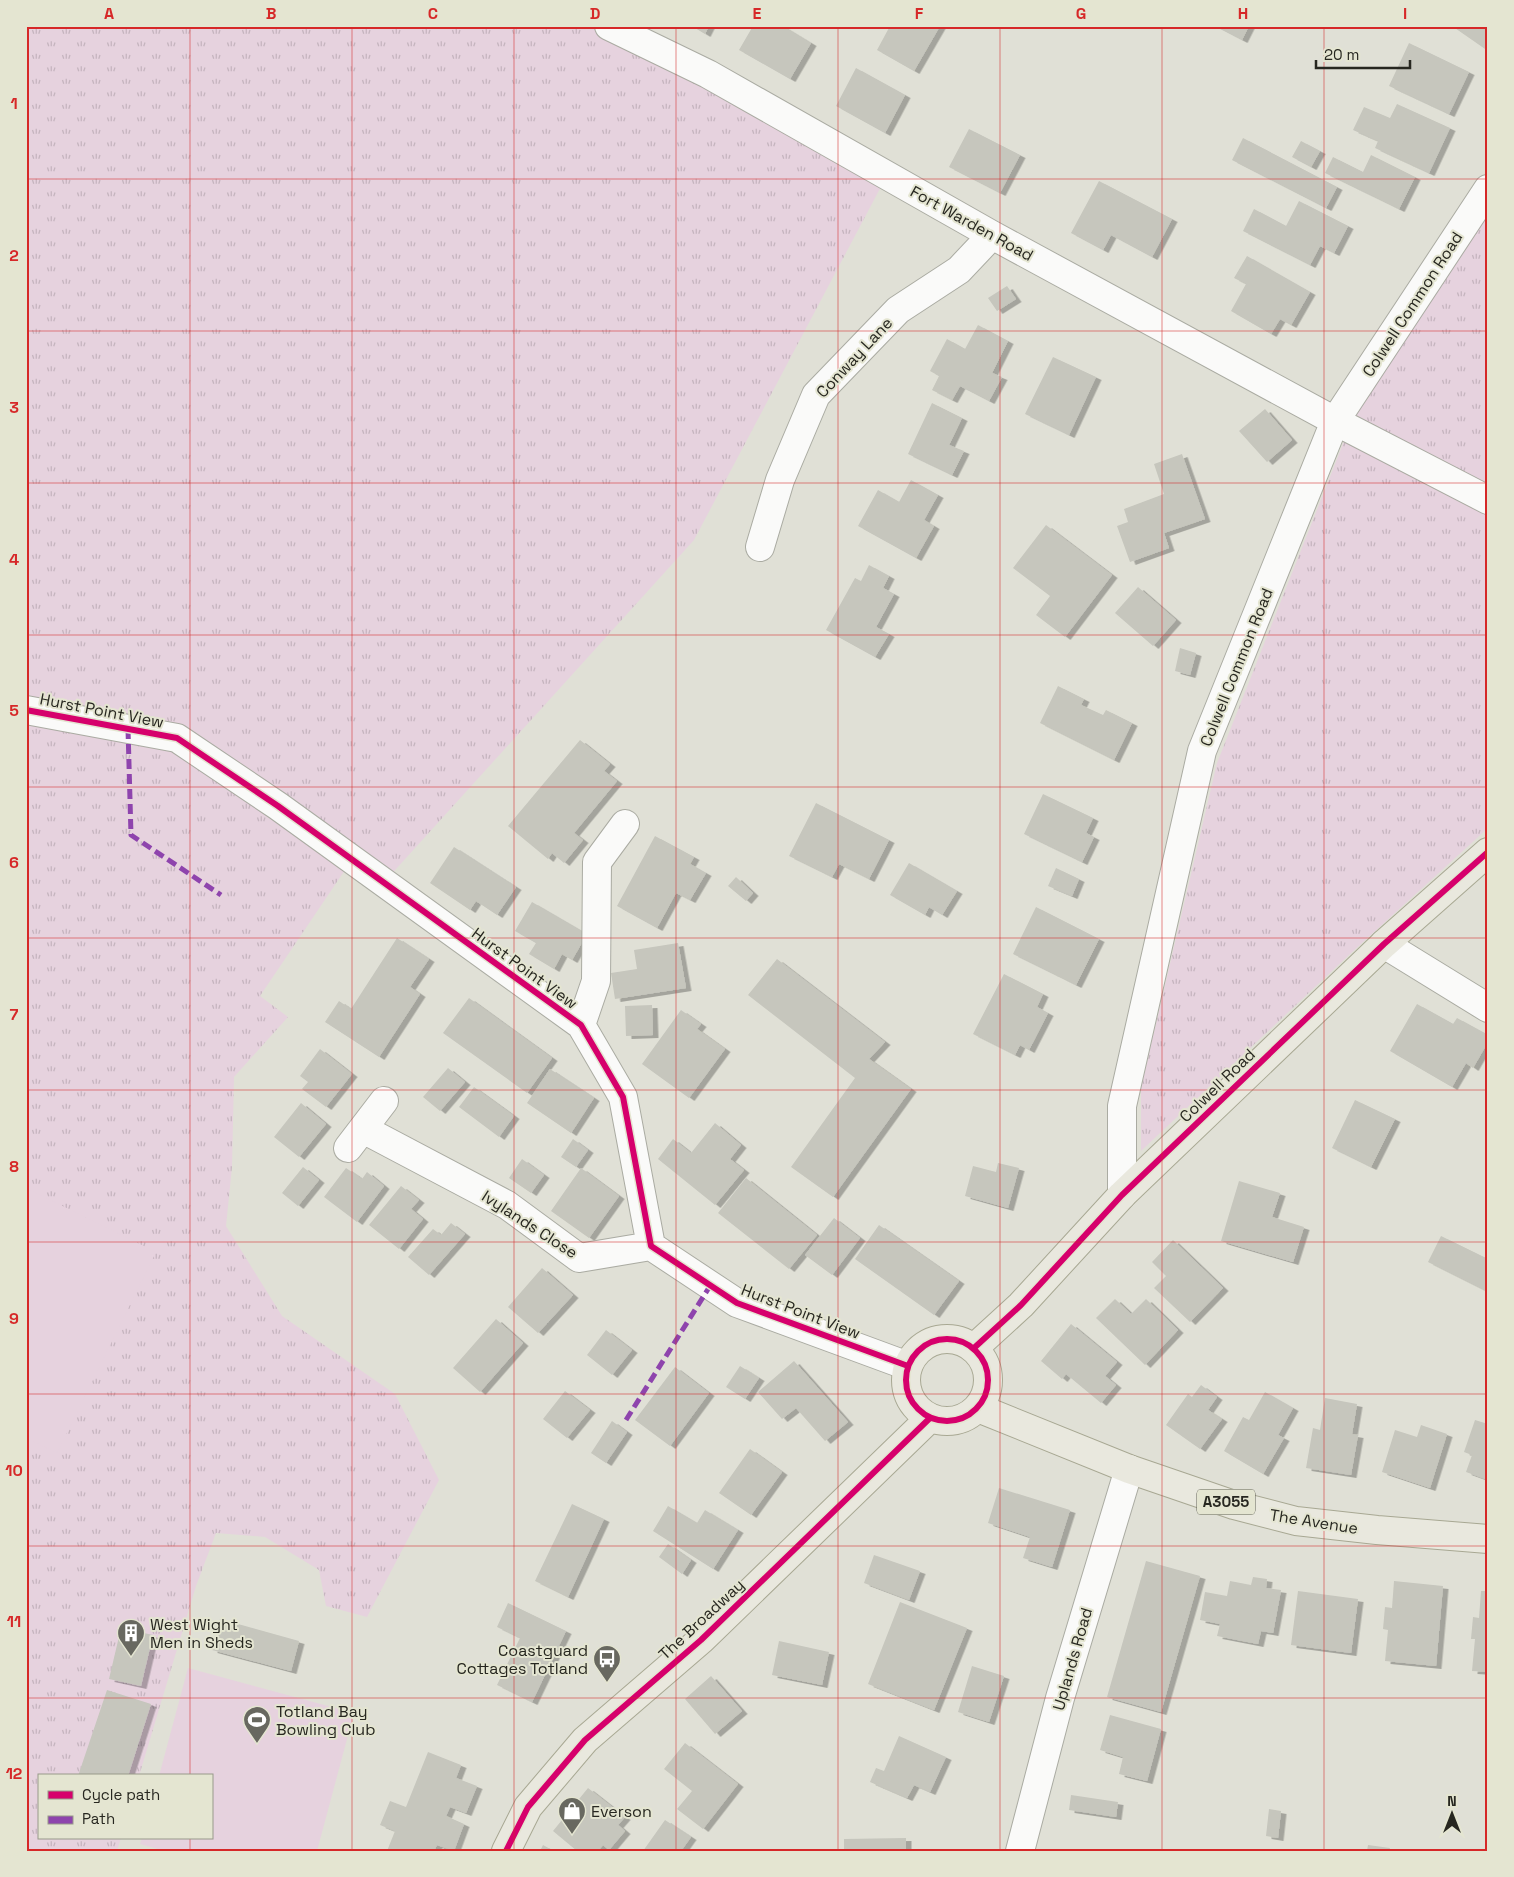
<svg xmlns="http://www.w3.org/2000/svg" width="1514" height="1877" viewBox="0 0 1514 1877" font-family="'Space Grotesk',sans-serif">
	<defs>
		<pattern id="grass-tufts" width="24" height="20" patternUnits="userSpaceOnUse" patternTransform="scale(1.25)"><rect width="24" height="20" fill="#e6d2de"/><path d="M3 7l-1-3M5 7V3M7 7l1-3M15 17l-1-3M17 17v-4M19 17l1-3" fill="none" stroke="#c5b4be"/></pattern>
		<filter id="shadow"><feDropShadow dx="5.5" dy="3" stdDeviation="0" flood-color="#0004"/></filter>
	</defs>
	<rect width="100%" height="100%" fill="#e0e0d6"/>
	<path fill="url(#grass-tufts)" d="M26,26H591L710,87L884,181L694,540L387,879L181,731L26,703Z
		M1488,213V828L1350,954L1141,1151V1088L1217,763L1356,411Z
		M26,717L174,746L347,867L260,996L288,1017L234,1077L232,1167L226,1226L282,1316L395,1394L439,1480L367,1617L326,1606L319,1570L265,1537L216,1533L196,1586L139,1776H39V1838H121L117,1851H26Z"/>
	<path fill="#e6d2de" d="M26,1188L156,1252L57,1453L26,1438Z
		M188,1668L354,1713L317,1851H165L140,1844L142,1838H211V1776H159Z"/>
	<path fill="#c6c6bd" filter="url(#shadow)" d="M692,26H709L705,34Z
		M753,26H783L811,43L790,79L739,50Z
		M890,26H940L914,71L877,50Z
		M1215,26H1249L1242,40Z
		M1452,26H1488V51Z
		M1409,43L1469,72L1449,114L1389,86Z
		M856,68L905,95L885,133L836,106Z
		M1397,104L1450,128L1429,173L1375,148L1378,141L1353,130L1364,107L1390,118Z
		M969,129L1020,155L1000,193L949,167Z
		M1243,138L1337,187L1326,208L1232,160Z
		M1301,141L1320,151L1311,167L1292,157Z
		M1371,155L1415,177L1399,209L1325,173L1333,157L1363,172Z
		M1099,181L1172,219L1152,257L1111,235L1103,250L1071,233Z
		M1299,201L1348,226L1334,253L1320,246L1310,265L1243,231L1254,209L1286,226Z
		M1247,256L1310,292L1291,325L1280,319L1271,334L1231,311L1246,284L1234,278Z
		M1007,286L1016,299L997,311L988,298Z
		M978,325L1008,341L992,373L1002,377L989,401L960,386L952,400L932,390L939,376L930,371L947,339L965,349Z
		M1053,357L1096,377L1069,435L1025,414Z
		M932,403L962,418L949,445L964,451L952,475L908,454Z
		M1265,409L1292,440L1267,462L1239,431Z
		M1182,454L1205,519L1164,533L1169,548L1130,562L1117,526L1128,522L1124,509L1164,494L1154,464Z
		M911,480L938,495L924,520L934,526L916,558L858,526L878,490L899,502Z
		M1046,525L1112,575L1065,637L1036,615L1050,596L1013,568Z
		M869,565L889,576L883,588L894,594L876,627L889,634L875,657L826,630L855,578L861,581Z
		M1138,587L1176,620L1153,646L1115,613Z
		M1180,648L1196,653L1190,675L1175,671Z
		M1058,686L1084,699L1081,705L1103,715L1106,710L1132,723L1114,760L1040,723Z
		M580,740L610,764L604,771L617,781L574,833L583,840L564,863L552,853L548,859L508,826Z
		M1043,794L1093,818L1086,833L1094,837L1082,862L1024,834Z
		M816,803L889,840L869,879L839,864L832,877L789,856Z
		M655,836L694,857L690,864L706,873L690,900L676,893L657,928L617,906Z
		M454,847L516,887L497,915L476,901L470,910L430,883Z
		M909,863L957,891L942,915L929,907L925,915L890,895Z
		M1056,868L1079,879L1072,896L1048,886Z
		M736,877L753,893L746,901L728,886Z
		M532,902L587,934L572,960L562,954L554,969L529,954L536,943L515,931Z
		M1036,907L1099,939L1076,985L1013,954Z
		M397,938L429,959L410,987L420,994L379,1057L325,1022L339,1001L351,1009Z
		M678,943L686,988L615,999L611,973L637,969L634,950Z
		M777,959L885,1042L869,1059L911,1089L833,1197L791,1167L855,1078L748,995Z
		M1004,974L1043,994L1037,1007L1048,1013L1029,1050L1020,1045L1015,1055L973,1034Z
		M469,998L552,1058L527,1093L443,1033Z
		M1417,1004L1453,1024L1457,1018L1488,1035V1042L1473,1068L1466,1063L1452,1087L1390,1051Z
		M652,1005L653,1035L626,1036L625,1006Z
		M681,1010L701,1024L697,1029L725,1049L689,1098L642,1064Z
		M320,1049L352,1074L326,1107L302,1089L308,1082L300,1076Z
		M448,1068L465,1082L440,1111L423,1097Z
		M550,1069L594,1098L571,1133L527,1103Z
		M474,1087L514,1116L499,1137L459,1107Z
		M1355,1100L1395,1119L1371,1167L1332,1148Z
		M301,1103L326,1124L299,1157L274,1137Z
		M715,1123L741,1145L730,1159L744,1170L715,1205L658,1159L673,1139L691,1153Z
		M573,1139L588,1150L576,1167L561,1157Z
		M522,1159L544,1175L531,1193L509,1178Z
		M998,1163L1019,1168L1008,1208L965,1196L973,1166L996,1172Z
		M303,1167L319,1180L298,1206L282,1193Z
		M346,1168L362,1179L367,1172L384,1186L357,1222L324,1197Z
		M581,1168L619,1196L589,1238L551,1211Z
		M746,1178L817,1235L789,1269L718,1213Z
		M1239,1181L1280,1193L1272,1217L1304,1227L1293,1262L1221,1241Z
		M401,1186L419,1200L411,1209L423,1219L399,1249L369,1225Z
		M834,1218L860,1238L832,1275L805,1255Z
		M451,1223L465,1234L429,1275L408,1257L433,1229L441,1235Z
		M879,1225L959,1281L934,1315L855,1259Z
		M1441,1236L1488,1259V1292L1428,1262Z
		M1173,1240L1223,1288L1190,1322L1154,1288L1166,1276L1152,1262Z
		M542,1268L573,1295L538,1333L508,1307Z
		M1115,1299L1131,1314L1146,1299L1178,1330L1145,1365L1096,1318Z
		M496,1319L523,1343L480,1392L453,1368Z
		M1071,1324L1117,1362L1105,1376L1116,1385L1101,1403L1066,1374L1062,1379L1041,1361Z
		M606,1330L632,1350L612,1375L587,1355Z
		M794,1361L848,1422L825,1441L796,1408L782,1419L758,1392Z
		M740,1366L759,1378L745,1399L726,1387Z
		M675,1367L709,1393L670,1446L635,1420Z
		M1201,1385L1217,1397L1208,1410L1222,1419L1200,1449L1166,1425L1188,1394L1192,1397Z
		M565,1391L590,1410L567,1438L543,1419Z
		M1265,1392L1293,1408L1278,1435L1284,1438L1263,1474L1224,1451L1243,1417L1249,1420Z
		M1325,1398L1357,1404L1352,1434L1358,1435L1351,1475L1306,1468L1313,1428L1320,1430Z
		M1475,1420L1488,1424V1480L1466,1472L1472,1455L1464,1452Z
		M612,1421L627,1432L606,1463L591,1453Z
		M1421,1425L1447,1434L1430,1488L1382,1472L1395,1430L1417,1437Z
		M750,1449L782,1472L751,1515L719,1493Z
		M999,1488L1070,1510L1052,1567L1023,1558L1030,1537L988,1523Z
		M572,1504L604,1519L568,1597L535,1581Z
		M668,1506L697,1523L705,1510L738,1530L713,1569L653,1531Z
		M668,1544L691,1560L682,1574L659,1557Z
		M874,1555L920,1571L909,1600L864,1583Z
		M1146,1561L1200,1576L1161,1712L1107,1697Z
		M1253,1577L1267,1579L1266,1588L1281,1590L1273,1633L1261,1631L1258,1644L1217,1636L1220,1624L1200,1620L1205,1592L1227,1596L1230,1581L1251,1585Z
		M1394,1581L1443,1586L1436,1666L1385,1661L1388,1630L1383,1629L1385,1607L1392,1608Z
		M1298,1591L1358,1599L1351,1653L1291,1645Z
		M1481,1591H1488V1672L1472,1671L1475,1639H1471L1473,1617L1479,1618Z
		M900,1602L967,1628L934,1710L868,1684Z
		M508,1603L566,1631L532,1702L497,1685L520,1638L497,1627Z
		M220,1619L299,1641L291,1671L212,1650Z
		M121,1628L153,1635L141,1686L109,1679Z
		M779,1641L829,1652L822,1685L772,1675Z
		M972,1666L1004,1676L989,1722L958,1712Z
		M711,1676L742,1711L715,1734L685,1699Z
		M107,1690L151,1704L128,1776H78Z
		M1110,1715L1161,1729L1147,1781L1119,1774L1123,1757L1100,1750Z
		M899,1736L946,1757L930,1792L914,1785L907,1798L870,1782L876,1768L884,1771Z
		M685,1743L738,1784L703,1829L677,1809L692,1791L664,1769Z
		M428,1752L461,1765L456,1778L477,1786L466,1813L450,1807L446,1816L464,1824L454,1851L437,1845L434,1851H387L395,1831L380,1825L390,1801L406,1807Z
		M588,1788L625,1817L618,1825L625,1831L609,1850L603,1845L598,1851H577L553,1831Z
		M1071,1795L1118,1802L1116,1817L1069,1810Z
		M1269,1809L1281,1811L1278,1838L1266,1836Z
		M665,1820L691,1837L681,1851H643Z
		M906,1838V1851H844V1839Z
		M543,1845L554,1851H540Z
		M1368,1845L1390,1848L1389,1851H1367Z"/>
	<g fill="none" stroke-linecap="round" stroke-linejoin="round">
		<defs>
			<path id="minor" d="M609,26L708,74L992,235L1335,421L1488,500
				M760,547L780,480L816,395L898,310L959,270L992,235
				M26,710L177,738L278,806L581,1025L623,1097L651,1246L737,1303L908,1366
				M1384,944L1488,1008
				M581,1025L596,981L597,862L625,824
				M363,1129L507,1205L579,1258L651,1246
				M348,1148L384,1101
				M1122,1195V1106L1202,751L1335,421L1488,189
				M1020,1851L1060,1698L1129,1469"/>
			<path id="major" d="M906 1380a41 41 0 1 1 82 0a41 41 0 1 1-82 0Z
				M974,1348L1021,1305L1122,1195L1384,944L1488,852
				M978,1408L1129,1469L1234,1505L1296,1521L1377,1530L1488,1539
				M506,1851L528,1807L585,1740L701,1640L930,1418"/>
		</defs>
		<use href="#minor" stroke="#aaaba2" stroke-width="30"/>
		<use href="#major" stroke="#a8a893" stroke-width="30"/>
		<use href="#minor" stroke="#fafaf9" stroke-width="28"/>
		<use href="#major" stroke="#e9e8de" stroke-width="28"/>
		<path stroke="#8e44ad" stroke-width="5" stroke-dasharray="10 5" stroke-linecap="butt" d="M128,729L131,835L221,895
			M626,1420L710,1286"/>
		<defs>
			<path id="cycleway" d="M26,710L177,738L278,806L581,1025L623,1097L651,1246L737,1303L908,1366
				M906 1380a41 41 0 1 1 82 0a41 41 0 1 1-82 0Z
				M974,1348L1021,1305L1122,1195L1384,944L1488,852
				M506,1851L528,1807L585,1740L701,1640L930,1418"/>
		</defs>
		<use href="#cycleway" stroke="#e4e5d1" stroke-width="9"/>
		<use href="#cycleway" stroke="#d6006c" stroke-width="6"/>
	</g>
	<path fill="none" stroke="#d62828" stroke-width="1" stroke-opacity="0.55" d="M190,26V1776M352,26V1851M514,26V1851M676,26V1851M838,26V1851M1000,26V1851M1162,26V1851M1324,26V1851M26,179H1488M26,331H1488M26,483H1488M26,635H1488M26,787H1488M26,938H1488M26,1090H1488M26,1242H1488M26,1394H1488M26,1546H1488M26,1698H1488M190,1838V1851"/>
	<defs>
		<symbol id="building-pin" viewBox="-11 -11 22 30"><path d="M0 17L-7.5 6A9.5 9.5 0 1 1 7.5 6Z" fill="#686860" stroke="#e4e5d1"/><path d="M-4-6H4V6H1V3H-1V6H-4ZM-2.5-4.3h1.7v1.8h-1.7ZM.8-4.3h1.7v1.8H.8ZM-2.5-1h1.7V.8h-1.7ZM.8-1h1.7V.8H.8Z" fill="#fff"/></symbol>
		<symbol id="bus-pin" viewBox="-11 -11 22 30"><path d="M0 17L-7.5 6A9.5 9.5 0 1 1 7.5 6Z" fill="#686860" stroke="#e4e5d1"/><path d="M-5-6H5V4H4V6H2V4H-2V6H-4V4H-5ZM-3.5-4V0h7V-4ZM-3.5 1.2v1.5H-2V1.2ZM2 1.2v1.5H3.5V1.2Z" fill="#fff"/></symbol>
		<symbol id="stadium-pin" viewBox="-11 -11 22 30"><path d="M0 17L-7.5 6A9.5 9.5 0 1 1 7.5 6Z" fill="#686860" stroke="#e4e5d1"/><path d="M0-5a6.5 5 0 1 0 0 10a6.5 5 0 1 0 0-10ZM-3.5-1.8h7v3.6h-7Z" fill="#fff"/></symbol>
		<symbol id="shop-pin" viewBox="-11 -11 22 30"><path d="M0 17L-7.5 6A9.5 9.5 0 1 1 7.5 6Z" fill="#686860" stroke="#e4e5d1"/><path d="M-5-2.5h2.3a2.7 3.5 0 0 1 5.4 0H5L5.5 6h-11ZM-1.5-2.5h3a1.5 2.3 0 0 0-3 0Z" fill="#fff"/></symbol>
	</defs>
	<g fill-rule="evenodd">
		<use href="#building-pin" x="115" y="1617" width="32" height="43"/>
		<use href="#bus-pin" x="591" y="1643" width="32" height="43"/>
		<use href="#stadium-pin" x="241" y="1704" width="32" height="43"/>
		<use href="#shop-pin" x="556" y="1795" width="32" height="43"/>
	</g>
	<g text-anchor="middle" stroke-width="4" stroke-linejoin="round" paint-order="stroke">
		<rect fill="#e4e5d1" stroke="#606055" stroke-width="1" x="1197" y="1489.5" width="58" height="25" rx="4"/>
		<g font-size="15" font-weight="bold" fill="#272720">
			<text x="1226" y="1507">A3055</text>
		</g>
		<g font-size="16" fill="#272720" stroke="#e4e5d1">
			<text transform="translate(972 223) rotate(29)" y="6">Fort Warden Road</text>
			<text transform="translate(1412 304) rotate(-57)" y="6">Colwell Common Road</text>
			<text transform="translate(854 357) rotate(-47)" y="6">Conway Lane</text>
			<text transform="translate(1236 667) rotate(-68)" y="6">Colwell Common Road</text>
			<text transform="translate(102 710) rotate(11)" y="6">Hurst Point View</text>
			<text transform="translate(525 968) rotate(36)" y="6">Hurst Point View</text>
			<text transform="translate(1217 1085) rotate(-44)" y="6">Colwell Road</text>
			<text transform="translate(530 1224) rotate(33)" y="6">Ivylands Close</text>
			<text transform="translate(801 1311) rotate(21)" y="6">Hurst Point View</text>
			<text transform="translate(1314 1521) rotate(9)" y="6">The Avenue</text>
			<text transform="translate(701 1619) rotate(-43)" y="6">The Broadway</text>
			<text transform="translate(1072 1659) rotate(-74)" y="6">Uplands Road</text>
		</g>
		<g font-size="16" fill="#272720" stroke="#e4e5d1" text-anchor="start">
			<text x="150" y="1630">West Wight<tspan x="150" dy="18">Men in Sheds</tspan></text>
			<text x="588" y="1656" text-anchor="end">Coastguard<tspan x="588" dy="18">Cottages Totland</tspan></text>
			<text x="276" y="1717">Totland Bay<tspan x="276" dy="18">Bowling Club</tspan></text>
			<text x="591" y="1817">Everson</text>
		</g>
	</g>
	<rect width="1514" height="1877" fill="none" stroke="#e4e5d1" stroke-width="55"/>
	<rect x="38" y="1774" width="175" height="65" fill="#e4e5d1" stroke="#98998a"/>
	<rect x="48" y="1791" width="25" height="8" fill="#d6006c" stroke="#98998a"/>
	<text x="82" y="1800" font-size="15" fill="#272720">Cycle path</text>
	<rect x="48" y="1816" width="25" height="8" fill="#8e44ad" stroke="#98998a"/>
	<text x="82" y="1824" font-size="15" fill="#272720">Path</text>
	<g transform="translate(1452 1814)" stroke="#e4e5d1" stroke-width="4" paint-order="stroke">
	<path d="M0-4L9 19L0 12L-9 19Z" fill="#272720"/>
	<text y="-8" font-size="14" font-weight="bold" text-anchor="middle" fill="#272720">N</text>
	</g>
	<path d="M1316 60v8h94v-8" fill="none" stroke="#272720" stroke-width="2.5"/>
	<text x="1324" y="60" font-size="15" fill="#272720" stroke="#e4e5d1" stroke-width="4" paint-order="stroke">20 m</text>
	<rect x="28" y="28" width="1458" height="1822" fill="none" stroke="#d62828" stroke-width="2"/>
	<g font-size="16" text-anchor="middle" font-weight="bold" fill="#d62828">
		<text x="109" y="19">A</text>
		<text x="271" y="19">B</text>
		<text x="433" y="19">C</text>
		<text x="595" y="19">D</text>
		<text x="757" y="19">E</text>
		<text x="919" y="19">F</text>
		<text x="1081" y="19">G</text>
		<text x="1243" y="19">H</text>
		<text x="1405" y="19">I</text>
		<text x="14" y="109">1</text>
		<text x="14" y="261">2</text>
		<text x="14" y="413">3</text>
		<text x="14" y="565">4</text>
		<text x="14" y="716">5</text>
		<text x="14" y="868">6</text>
		<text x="14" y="1020">7</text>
		<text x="14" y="1172">8</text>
		<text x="14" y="1324">9</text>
		<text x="14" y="1476">10</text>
		<text x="14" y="1627">11</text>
		<text x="14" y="1779">12</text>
	</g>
</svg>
